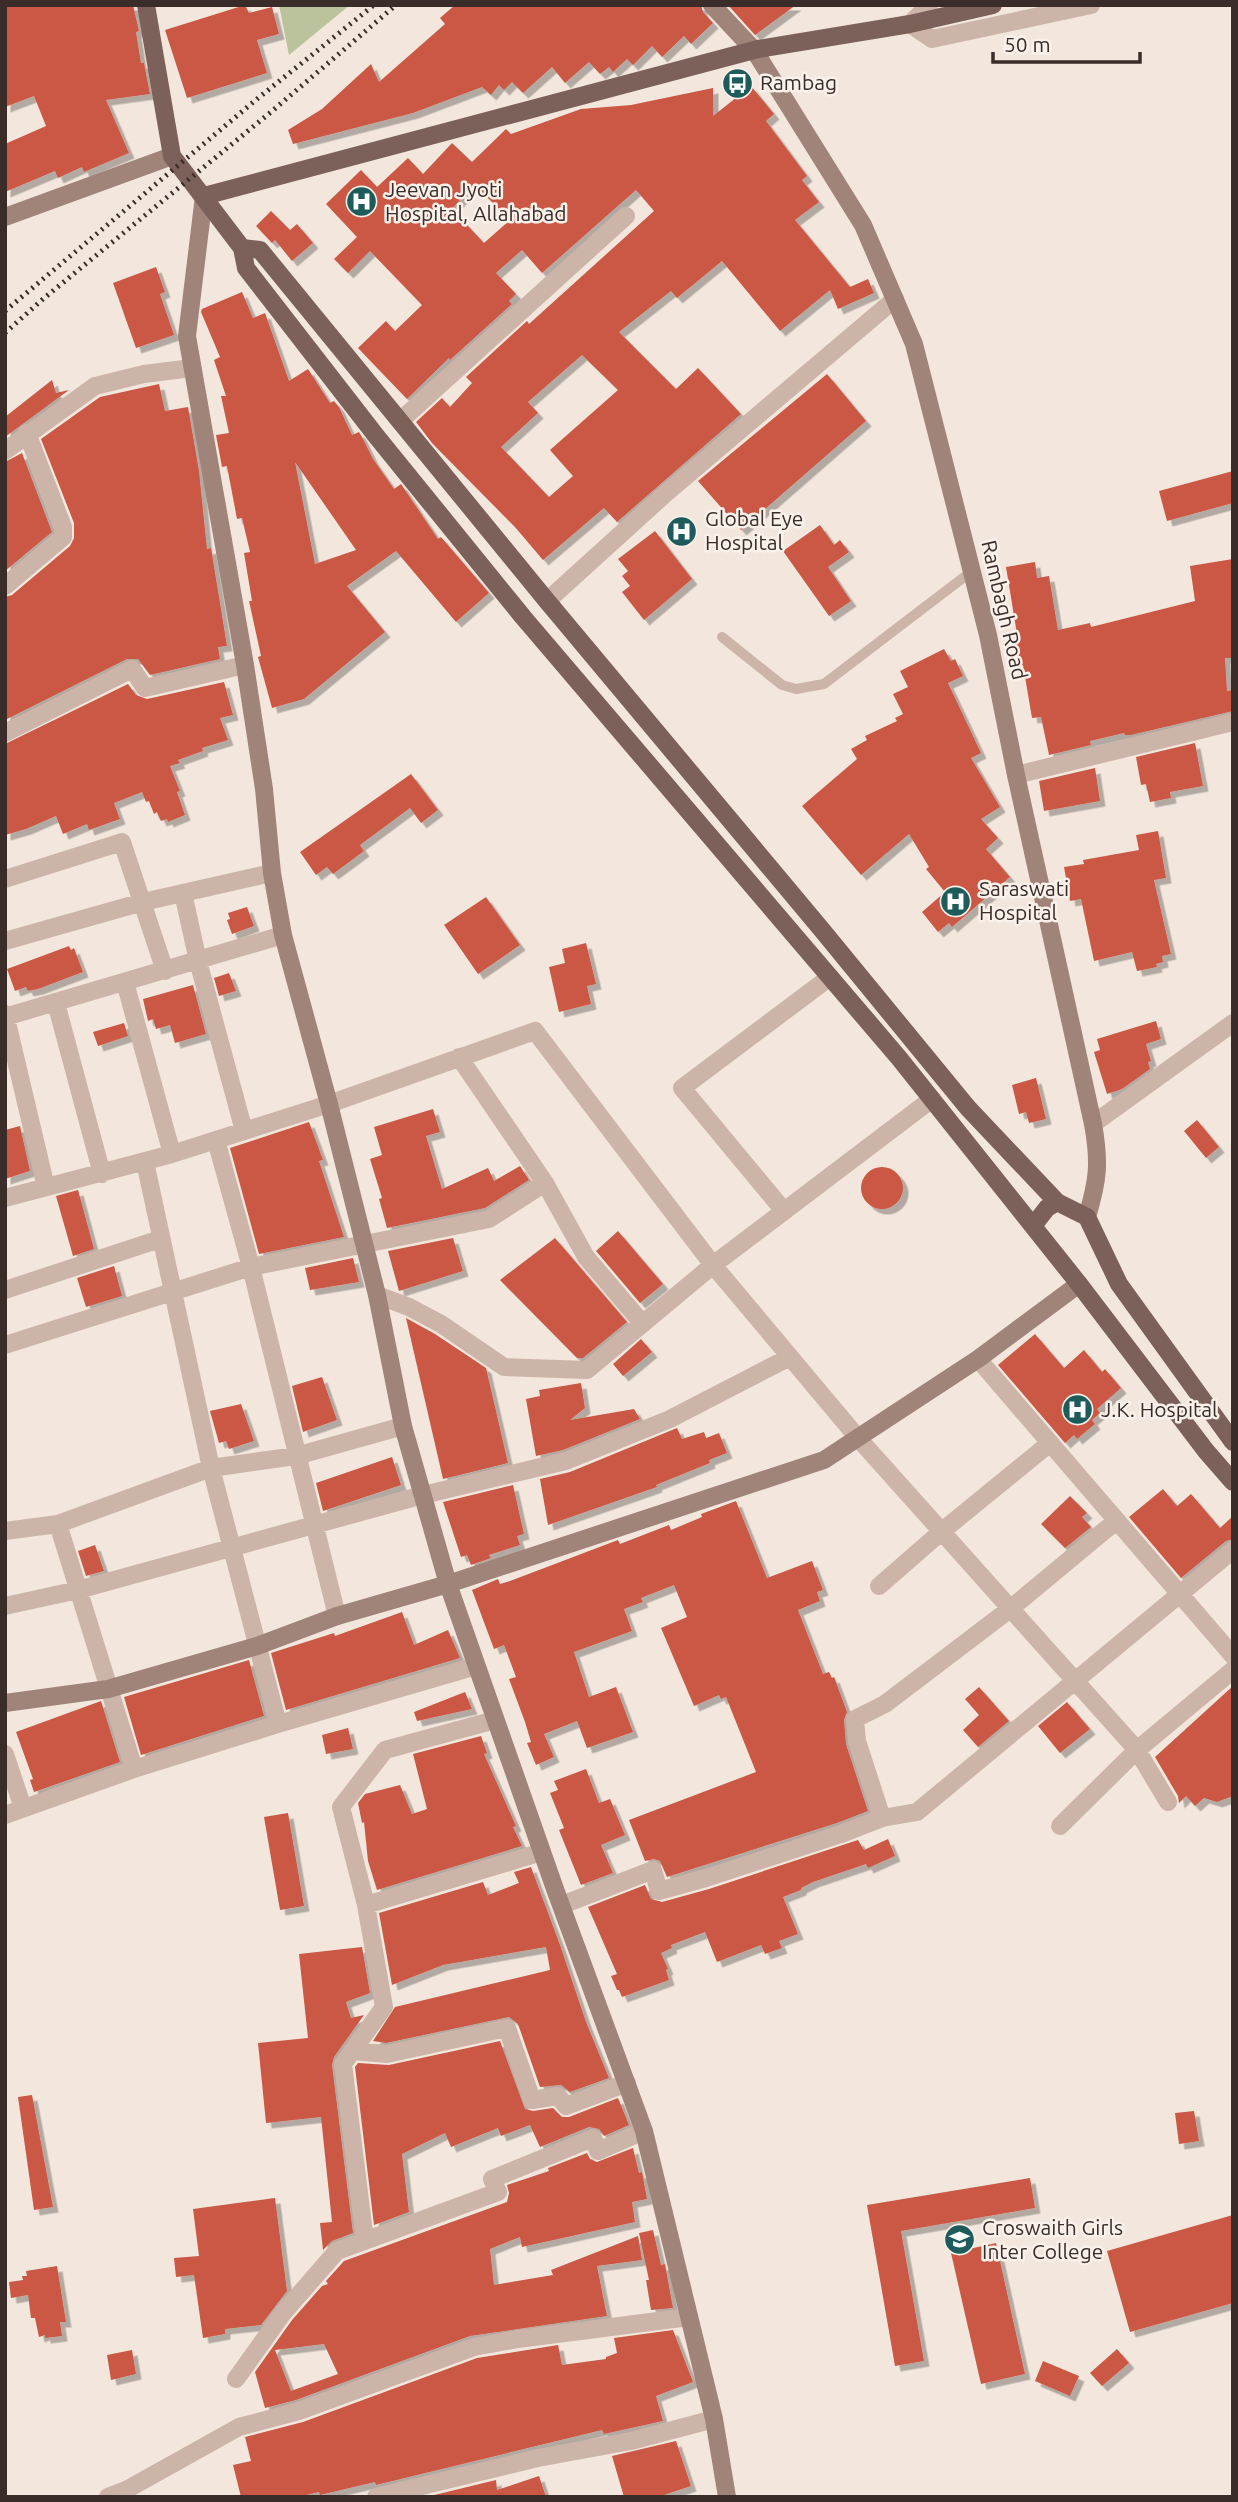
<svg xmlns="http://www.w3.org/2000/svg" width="1238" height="2502" viewBox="0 0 1238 2502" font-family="Ubuntu,sans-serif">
	<defs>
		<filter id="shadow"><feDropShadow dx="5.5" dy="5.5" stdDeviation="0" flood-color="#0004"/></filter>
	</defs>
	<rect width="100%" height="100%" fill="#f3e7dd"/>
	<path fill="#bac39c" d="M279,5H350L289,55Z"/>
	<path fill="#ca5845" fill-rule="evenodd" filter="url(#shadow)" d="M5,5H133L139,31L136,32L141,63H144L150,94L106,100L129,153L84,172L82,167L58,178L55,171L5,192V144L46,126L34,96L5,107Z
		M245,5L249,13L272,7L279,34L257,40L267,73L187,98L165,30Z
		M455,5H701L703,12L713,23L691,44L684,36L662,57L652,46L633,65L627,59L613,72L609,67L600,74L589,62L565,83L552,67L523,93L512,82L504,90L499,85L491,95L482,87L413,113L293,144L288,130L322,109L371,64L379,82L445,24L440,18Z
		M728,5H796L755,35Z
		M751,86L774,114L766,121L807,176L802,180L819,202L795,220L850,287L868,279L874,293L838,309L830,290L780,331L722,261L677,298L671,291L619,332L676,389L698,368L741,414L617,522L604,508L543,560L515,527L432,443L416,422L442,398L450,407L472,383L466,377L527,321L529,324L654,211L636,190L542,273L522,250L496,273L516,294L509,301L512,304L450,360L449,358L407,399L358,348L386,321L395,331L422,305L370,251L348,273L334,259L357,237L326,204L361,170L377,187L408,158L423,174L452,143L472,162L506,129L511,134L581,109L631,105L713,88V116ZM474,184L510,220L484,243L452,209ZM582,355L618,390L550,450L573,476L549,497L501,447L538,413L528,402Z
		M271,211L290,230L297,224L313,243L292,261L275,240L272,243L256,226Z
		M156,267L165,292L160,294L174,335L136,348L113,283Z
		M242,292L253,318L265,313L289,381L308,369L330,403L334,401L339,407L352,435L359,432L362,437L373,459L394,489L401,484L438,539L441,537L489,593L456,622L396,551L347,586L385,632L304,699L272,708L258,657L261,656L249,601H252L244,553L250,552L242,518L237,519L227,466L222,467L216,435L229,433L221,396H226L214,360L220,357L201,312L202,309ZM295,462L356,550L315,564Z
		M827,374L866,421L741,530L698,481Z
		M52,380L56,393L69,390L5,437V417Z
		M159,384L165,411L188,407L199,471L207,549L211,548L227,646L218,647L220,659L150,675L138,659H127L5,720V597L12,595L70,546L74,538V523L41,439L100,397Z
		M22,453L52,532L5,571V462Z
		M1233,471V503L1167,521L1159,491Z
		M820,525L834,545L840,540L849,552L828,567L851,601L829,616L783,551Z
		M655,531L692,579L644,620L622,592L630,586L622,576L628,571L618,559Z
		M1233,559V658H1225L1227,691L1233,690V711L1131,735H1125L1124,733L1090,741L1091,745L1049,755L1041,717L1032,718L1023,665L1020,666L1013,635L1017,634L1006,567L1035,562L1037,578L1049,576L1058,630L1090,623L1091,627L1195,601L1190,566Z
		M944,649L951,661L955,659L963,676L948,683L981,753L971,758L1000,807L981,819L998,838L986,849L1010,877L952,927L949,923L938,932L922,912L945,892L926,869L929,867L909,834L861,875L802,806L857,759L851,749L867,740L865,736L897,721L895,718L903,714L893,694L908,687L900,671Z
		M224,682L233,715L220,718L228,740L202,748L203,751L178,760L180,763L170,766L180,791L177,792L185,815L168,822L167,819L161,821L157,812L154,814L149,801L146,802L142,792L114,803L120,819L89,830L87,824L63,834L56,816L26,829L5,835V744L128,684L136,695L147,699Z
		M1195,743L1203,786L1170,792L1171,798L1150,802L1146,784L1141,785L1136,757Z
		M1095,768L1100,801L1044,811L1039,781Z
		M411,774L438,810L421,823L410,808L360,845L364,851L333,874L327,867L316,875L300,852Z
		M1158,831L1166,878L1154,880L1171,954L1162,956L1163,962L1156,964L1157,967L1137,971L1132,952L1094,961L1081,899L1070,901L1064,867L1084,864L1083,860L1139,850L1136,835Z
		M486,897L520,945L478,974L444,925Z
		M247,907L254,926L232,934L227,920L230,919L228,913Z
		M586,943L596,984L587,986L591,1004L559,1012L549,967L565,963L562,949Z
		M69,946L71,950L74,948L83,972L38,989L28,991L26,987L15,991L7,969Z
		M229,973L236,991L219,996L214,978Z
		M193,985L206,1034L175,1043L170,1025L156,1029L153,1019L148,1021L143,999Z
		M1156,1021L1161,1039L1146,1044L1151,1061L1148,1062L1150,1069L1122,1089L1107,1094L1094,1052L1100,1050L1097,1039Z
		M124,1023L128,1036L98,1046L93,1032Z
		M1036,1078L1046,1119L1029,1123L1026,1112L1019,1114L1012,1085Z
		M433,1109L440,1132L426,1136L442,1189L488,1168L494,1181L520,1166L529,1180L485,1208L387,1228L379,1199L382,1198L370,1159L382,1155L374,1127Z
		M1197,1120L1219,1147L1206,1158L1184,1131Z
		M309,1122L323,1160L319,1161L344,1237L259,1254L230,1148Z
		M20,1126L30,1171L5,1179V1130Z
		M861 1188a21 21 0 1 1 42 0a21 21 0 1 1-42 0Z
		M78,1190L94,1249L73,1256L56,1196Z
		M618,1231L663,1284L640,1303L596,1251Z
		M453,1238L463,1271L399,1291L388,1251Z
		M555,1238L627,1322L583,1358H577L500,1280Z
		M353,1258L359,1282L310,1290L305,1268Z
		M114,1266L122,1296L86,1307L77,1278Z
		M406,1318L435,1334L486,1368L508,1463L443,1479Z
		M1035,1334L1064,1368L1084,1350L1102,1372L1105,1369L1121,1388L1097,1409L1100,1413L1092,1420L1095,1424L1077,1439L1074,1435L1065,1443L998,1365Z
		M641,1339L652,1352L623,1376L613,1364Z
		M322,1377L337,1420L303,1432L292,1386Z
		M581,1383L585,1408L570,1420L634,1409L640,1419L563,1450L536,1456L526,1399L540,1396L539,1390Z
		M241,1404L254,1441L229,1449L226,1441L219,1443L210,1411Z
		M677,1428L682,1439L704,1432L706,1438L719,1433L727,1453L709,1460L710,1463L656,1485L657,1487L548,1525L540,1479L570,1472Z
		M392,1457L401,1485L323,1511L316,1483Z
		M513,1485L524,1534L517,1536L520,1545L489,1555L491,1558L471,1565L467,1555L461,1557L443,1502Z
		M1163,1489L1177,1506L1191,1494L1220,1528L1233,1516V1539L1226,1541L1181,1578L1129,1517Z
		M1070,1496L1087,1513L1082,1517L1091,1527L1065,1548L1041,1524Z
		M736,1501L767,1578L812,1561L823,1590L817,1592L820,1601L798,1610L823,1674L829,1672L832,1678L834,1677L847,1712L844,1720L846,1744L868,1811L837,1823L667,1877L660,1861L654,1859L645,1861L629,1820L756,1772L726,1697L721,1699L719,1695L694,1706L661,1628L687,1617L674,1585L641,1598L643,1602L624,1609L632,1631L574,1652L589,1697L616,1687L633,1732L587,1748L577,1721L544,1734L554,1757L536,1765L527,1743L531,1742L525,1722L509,1679L516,1677L504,1645L494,1649L472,1590L498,1579L500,1584L510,1581L618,1540L620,1544L669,1525L671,1530L702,1517L701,1514Z
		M95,1545L104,1571L86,1576L78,1551Z
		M402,1612L414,1645L448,1630L460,1658L286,1710L271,1653L334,1633L335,1636Z
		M249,1660L264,1716L141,1755L124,1697Z
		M1233,1686V1796L1217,1802L1204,1798L1195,1806L1186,1796L1179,1803L1178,1796L1155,1757Z
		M979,1687L1009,1721L978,1747L963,1730L979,1715L965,1699Z
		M465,1692L472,1709L417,1721L414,1712Z
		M101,1701L120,1762L34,1792L30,1780L33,1779L16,1732Z
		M1067,1702L1090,1729L1060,1753L1038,1726Z
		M348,1728L353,1749L326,1754L322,1735Z
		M481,1736L487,1753L484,1754L516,1826L513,1827L522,1846L377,1890L368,1861L364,1822L362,1823L358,1803L365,1794L400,1785L412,1814L427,1809L413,1754Z
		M586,1769L599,1803L610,1799L625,1835L601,1845L613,1873L581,1885L559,1830L564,1828L550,1793L558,1790L554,1781Z
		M288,1813L304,1906L280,1910L264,1817Z
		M888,1839L895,1856L868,1868L866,1864L813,1882L801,1888V1890L783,1897L798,1934L779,1941L782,1948L765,1954L761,1945L717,1962L705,1932L671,1945L672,1948L661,1953L668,1969L666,1970L669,1980L622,1997L619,1990H617L611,1976L617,1974L588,1907L645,1885L651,1899L662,1902L709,1889L858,1840L864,1850Z
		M531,1867L560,1945L586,2022L609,2078L570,2092L561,2085L540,2087L518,2024L509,2017L386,2043L373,2041L395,2007L550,1970L546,1947L443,1965L392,1985L379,1913L483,1882L488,1895L519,1883L514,1872Z
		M362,1947L370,1993L346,2002L351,2018L364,2015L334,2057L332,2065L353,2233L332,2241L323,2250L320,2223L332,2222L321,2117L266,2123L258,2043L308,2038L299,1954Z
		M500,2041L525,2109L533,2111L553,2108L562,2117H569L618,2098L629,2125L604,2136L599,2129L589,2127L540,2147L530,2125L501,2136L498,2128L451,2147L445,2133L402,2154L409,2212L374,2225L355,2067L358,2063L389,2065Z
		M32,2095L53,2207L34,2210L18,2097Z
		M1194,2111L1199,2141L1179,2144L1175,2113Z
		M633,2148L639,2173L642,2172L647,2199L632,2202L635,2222L522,2247L520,2237L490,2249L494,2285L553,2275L551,2270L638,2236L642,2260L597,2266L607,2316L470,2336L296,2400L265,2408L255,2372L292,2320L322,2286L328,2284L326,2281L344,2261L507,2202L509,2193L507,2185L549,2171L548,2168L587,2153L590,2159L597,2162ZM324,2344L338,2374L291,2391L275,2350Z
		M1030,2178L1035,2208L901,2231L924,2361L895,2366L867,2205Z
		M275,2198L287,2291L261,2325L225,2329V2334L203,2338L194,2275L176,2277L174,2258L199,2256L193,2209Z
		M1233,2215V2303L1130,2332L1107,2251Z
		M653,2230L661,2265L665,2264L673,2308L651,2310L646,2280H649L639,2233Z
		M996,2243L1025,2374L981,2384L951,2253Z
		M57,2266L66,2322H60L62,2336L45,2338V2335L39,2337L35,2318H31L28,2295L11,2298L9,2282L23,2280L22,2276H27L26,2271Z
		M673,2330L693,2382L656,2396L663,2421L604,2434L602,2430L376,2485L375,2482L320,2495L319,2492L298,2497H241L233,2465L251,2461L245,2437L303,2422L477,2358L558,2345L562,2365L606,2359V2357L617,2353L614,2338Z
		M1117,2349L1129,2363L1102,2386L1090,2373Z
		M132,2350L136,2374L111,2380L107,2355Z
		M1043,2361L1079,2376L1070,2396L1035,2381Z
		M676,2441L691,2486L658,2497H624L612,2456Z
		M539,2476L546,2497H426L496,2480L497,2490Z"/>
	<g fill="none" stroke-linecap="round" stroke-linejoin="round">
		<path stroke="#ccb5a8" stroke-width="10" d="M722,637L782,685L796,689L824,684L972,571"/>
		<path stroke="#ccb5a8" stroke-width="18" d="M929,5L910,24L932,39L1091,5
			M400,421L626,216
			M5,451L95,386L144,374L192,368
			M5,586L63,537V527L27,433
			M547,601L665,494L895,299
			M5,733L132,669L145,688L245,665
			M1016,775L1233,722
			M5,879L122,842L165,971
			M183,893L198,961L244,1131
			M5,941L143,902L272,873
			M125,982L172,1154
			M56,1003L102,1174
			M5,1014L46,1187
			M5,1017L283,935
			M459,1057L545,1183L586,1257L643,1324
			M1093,1124L1233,1023
			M216,1140L251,1267L337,1616
			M145,1162L211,1468L278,1724
			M5,1198L172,1154L329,1104L535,1031L713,1265L858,1438L1137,1750L1168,1802
			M784,1211L682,1088L830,977
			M5,1290L160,1239
			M377,1295L409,1307L441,1324L504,1367L587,1370L713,1265L932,1099
			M5,1345L251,1267L489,1219L545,1183
			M978,1359L1233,1656
			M58,1524L134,1769
			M5,1531L58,1524L211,1468L296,1456L403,1426
			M879,1586L941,1532L1050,1443
			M5,1606L78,1590L423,1495L566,1461L670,1419L790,1357
			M5,1754L23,1808
			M5,1815L134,1769L278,1724L476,1666
			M882,1818L857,1741L855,1719L885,1704L1010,1609L1116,1521
			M1060,1826L1137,1750L1233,1670
			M366,1905L542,1852
			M562,1905L653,1870L659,1891L706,1878L841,1834L882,1818L917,1812L1233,1550
			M352,2051L387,2054L507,2028L532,2100L558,2096L566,2106L627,2083
			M365,2241L343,2064L384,2007L366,1905L341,1807L385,1750L495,1720
			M236,2379L283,2313L337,2251L498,2192L492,2179L593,2138L598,2151L644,2131
			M108,2497L126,2490L239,2427L299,2411L474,2347L518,2339L689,2317
			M376,2497L538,2458L631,2441L714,2419"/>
		<path stroke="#a0847a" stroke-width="18" d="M712,5L754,50L863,225L914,344L988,635L1016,775L1093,1124C1100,1163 1098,1180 1087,1217
			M204,196L187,336L245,665L264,789L272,873L283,935L329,1104L377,1295L403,1426L448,1584L555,1889L644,2131L714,2419L727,2497
			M5,217L172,156
			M5,1703L108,1689L257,1646L337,1616L448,1584L824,1460L978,1359L1079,1284"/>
		<path stroke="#7b6159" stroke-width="18" d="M146,5L172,156L242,248L246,268L377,437L523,617L899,1058L1079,1284L1206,1451L1233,1482
			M204,196L758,49L910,24L993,5
			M242,248L260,250L547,601L822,930L968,1108L1057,1202L1087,1217L1119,1284L1233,1442
			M1033,1226L1047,1208L1057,1202"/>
		<path stroke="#392c29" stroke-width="5" stroke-dasharray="2 5" stroke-linecap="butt" d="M5,311L257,99L374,5
			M5,333L43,299L271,112L396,5"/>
	</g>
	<defs>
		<symbol id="bus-disc" viewBox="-11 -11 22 22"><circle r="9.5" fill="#1d5c5a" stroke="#faf1ea"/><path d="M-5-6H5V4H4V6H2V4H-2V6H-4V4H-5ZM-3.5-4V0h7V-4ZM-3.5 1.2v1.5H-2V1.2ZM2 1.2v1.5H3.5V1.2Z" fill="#fff"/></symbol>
		<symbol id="hospital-disc" viewBox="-11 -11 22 22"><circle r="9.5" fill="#1d5c5a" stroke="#faf1ea"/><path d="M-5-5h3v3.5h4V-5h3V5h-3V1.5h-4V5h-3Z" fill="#fff"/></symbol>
		<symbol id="university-disc" viewBox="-11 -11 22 22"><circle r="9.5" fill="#1d5c5a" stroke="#faf1ea"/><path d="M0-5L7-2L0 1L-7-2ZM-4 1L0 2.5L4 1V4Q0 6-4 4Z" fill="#fff"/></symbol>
	</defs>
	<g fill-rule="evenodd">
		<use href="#bus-disc" x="720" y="66" width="35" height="35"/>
		<use href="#hospital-disc" x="344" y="184" width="35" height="35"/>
		<use href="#hospital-disc" x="664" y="514" width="35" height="35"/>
		<use href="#hospital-disc" x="938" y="884" width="35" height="35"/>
		<use href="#hospital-disc" x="1060" y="1392" width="35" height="35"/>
		<use href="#university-disc" x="942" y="2222" width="35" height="35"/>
	</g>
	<g text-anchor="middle" stroke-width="5" stroke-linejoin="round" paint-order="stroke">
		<g font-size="21" fill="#392c29" stroke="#faf1ea" text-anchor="start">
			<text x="760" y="90">Rambag</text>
			<text x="385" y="197">Jeevan Jyoti<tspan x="385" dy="24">Hospital, Allahabad</tspan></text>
			<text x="705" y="526">Global Eye<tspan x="705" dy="24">Hospital</tspan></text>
			<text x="979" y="896">Saraswati<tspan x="979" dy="24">Hospital</tspan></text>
			<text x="1101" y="1417">J.K. Hospital</text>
			<text x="982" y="2235">Croswaith Girls<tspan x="982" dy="24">Inter College</tspan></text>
		</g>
		<g font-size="21" fill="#392c29" stroke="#faf1ea">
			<text transform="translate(1004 610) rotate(77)" y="7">Rambagh Road</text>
		</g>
	</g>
	<rect width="1238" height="2502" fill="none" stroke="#392c29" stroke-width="14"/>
	<path d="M993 52v10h147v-10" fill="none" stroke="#392c29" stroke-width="3.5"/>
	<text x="1004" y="52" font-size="21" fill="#392c29" stroke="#faf1ea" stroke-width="5" paint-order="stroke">50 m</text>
</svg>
